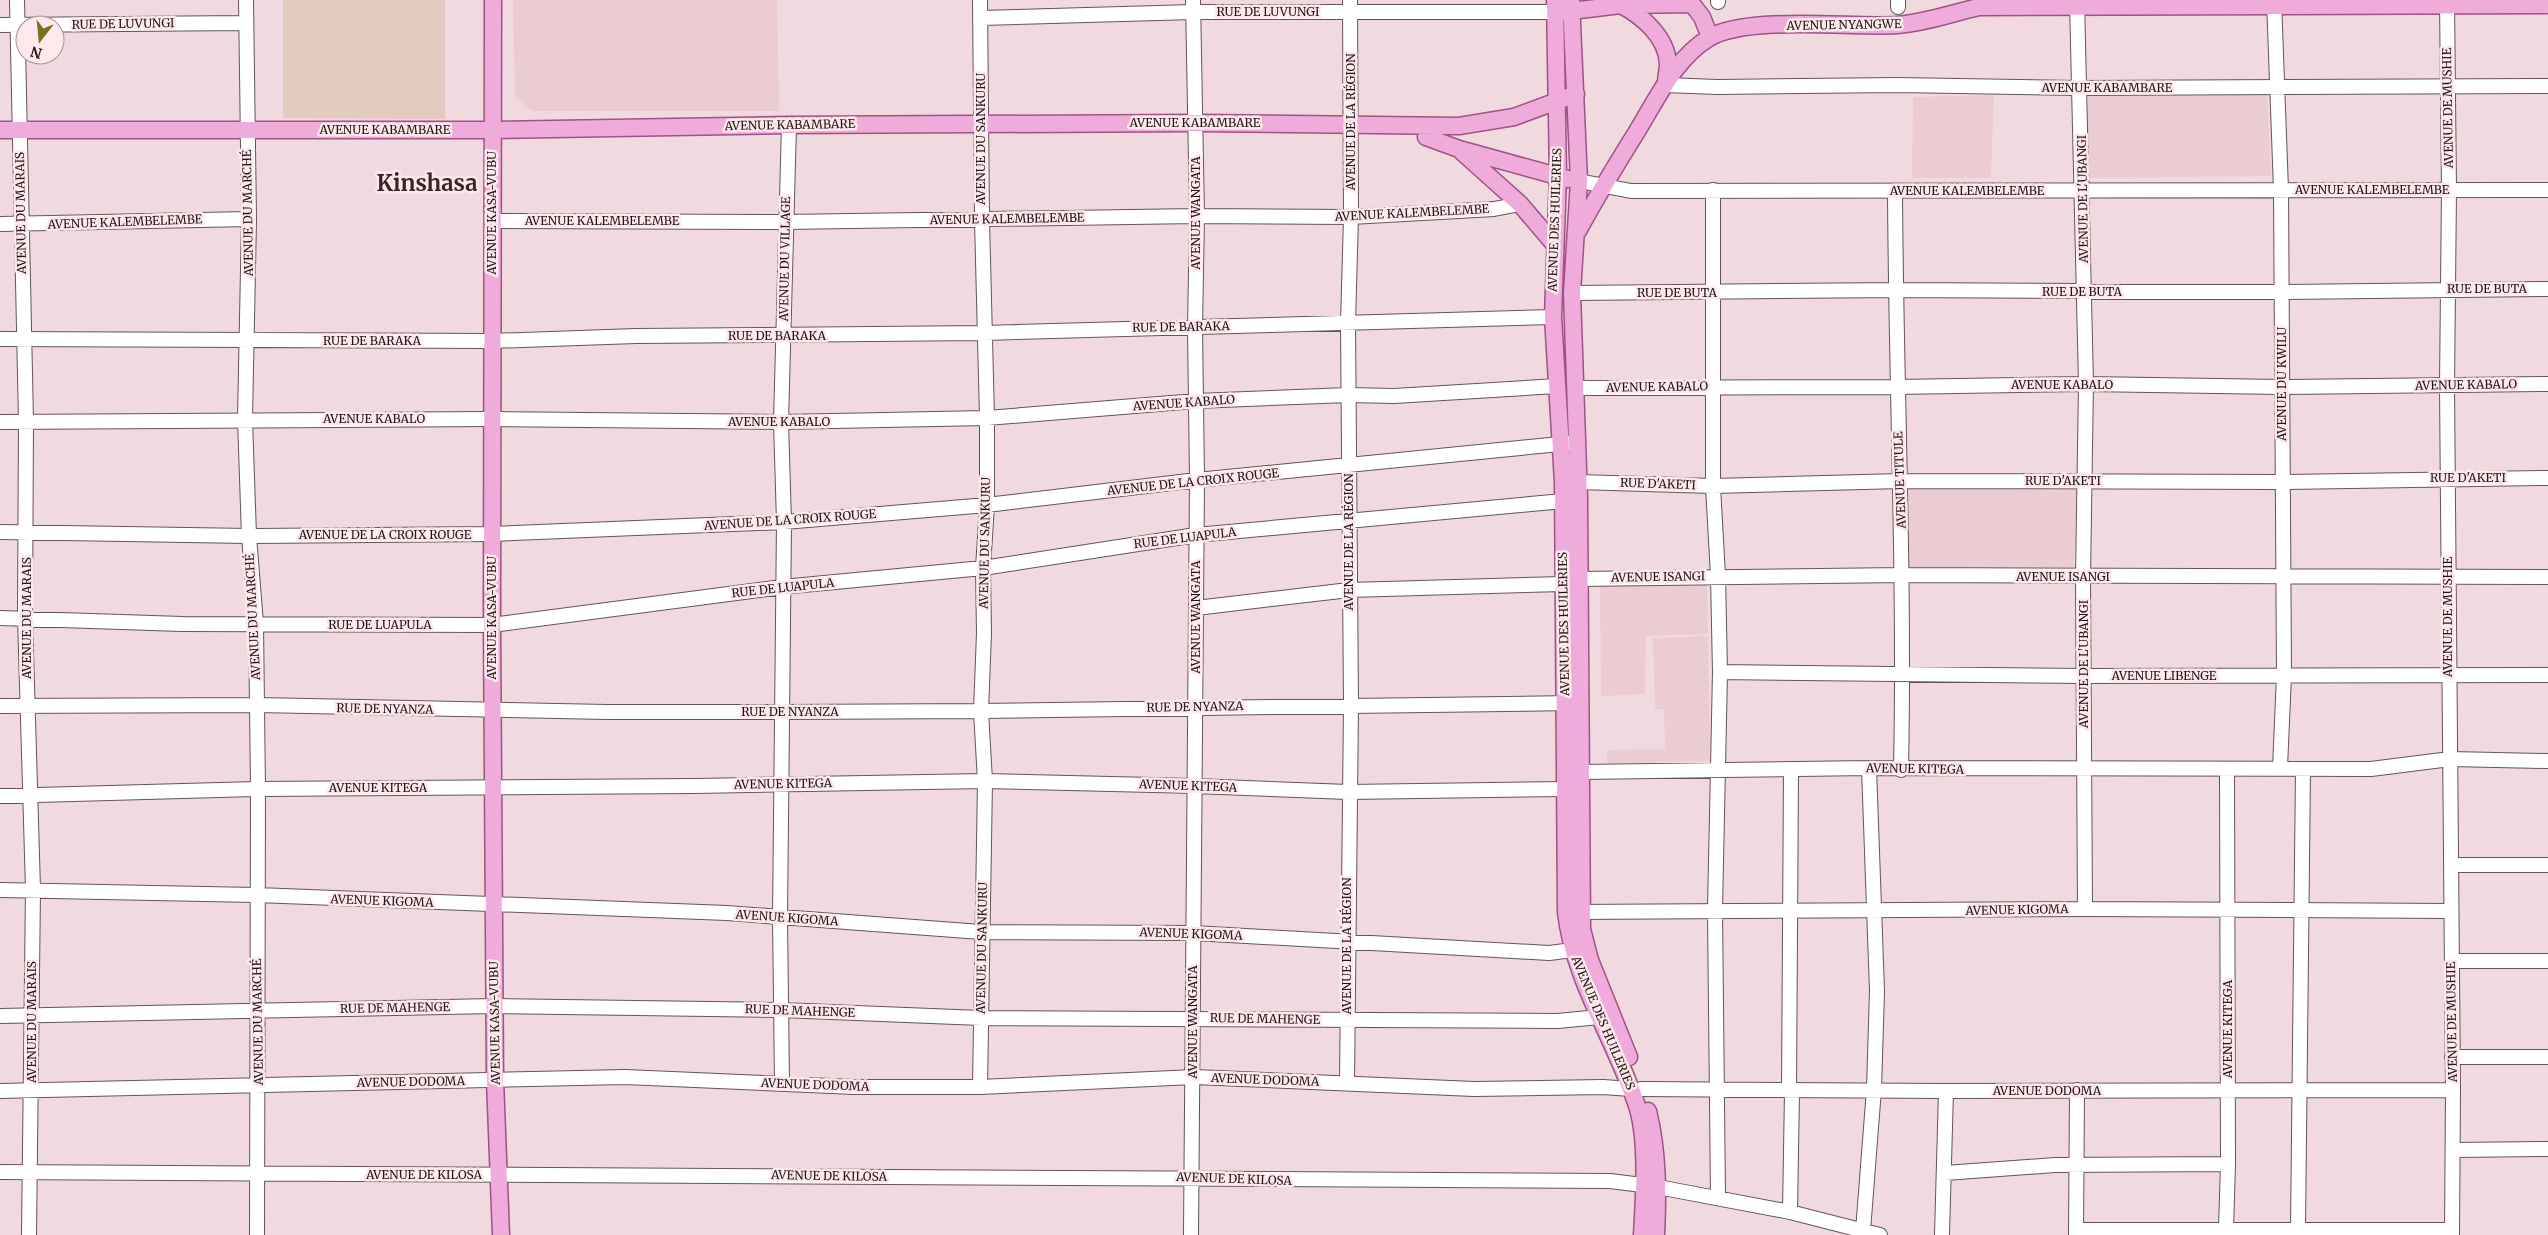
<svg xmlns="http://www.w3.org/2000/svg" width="2548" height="1235" viewBox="0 0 2548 1235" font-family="Merriweather,serif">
	<rect width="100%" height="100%" fill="#f1dadf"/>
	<path fill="#ebccd2" d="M513,0H777L779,111H532L515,97Z
		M2267,91L2271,176L2088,178V95Z
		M1994,95L1991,178H1912L1913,97Z
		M1909,488L2077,490L2074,567H1908Z
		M1600,584L1707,585L1708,634L1646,636L1645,694L1601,696Z
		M1708,636L1710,761L1607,763V750L1665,749L1664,709H1655L1653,638Z"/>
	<path fill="#e3cbbf" d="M283,0H445V119L283,118Z"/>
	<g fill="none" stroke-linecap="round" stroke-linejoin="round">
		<defs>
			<path id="minor" d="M17,0L26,421L25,617L33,889L29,1235
				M246,0L249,219L245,419L249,536L256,624L258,789L257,1235
				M980,0L982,220L987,418V505L983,568L984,633L981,711L985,781L980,1087
				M1718,0V2
				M1898,0V7
				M2077,0L2086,384L2083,577L2085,909
				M2274,0L2281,190L2284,675L2280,768
				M2447,0L2449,190L2447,386L2453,1090L2452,1235
				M980,18L1193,12H1555
				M0,25L246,23
				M1665,85L1717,87L1897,85L2080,88L2548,86
				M1579,181L1631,191L2548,190
				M1713,190V486L1718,576L1720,672L1715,910L1718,1198
				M1895,191C1896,384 1905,577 1901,770
				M493,221L785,222L1197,216L1351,217L1494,209L1520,204
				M0,224L249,219
				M1572,293L1896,290L2282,292L2548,289
				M0,339L491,341L636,336L984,333L1553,317
				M1575,388L1896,387L2086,384L2282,387L2548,384
				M0,422L491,419L781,422L987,418L1196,401L1348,395L1394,396L1557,386
				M1578,482L1713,486L1901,481L2282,482L2548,478
				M0,532L249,536L491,534L784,522L987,505L1197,480L1570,443
				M1578,579L1903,575L2548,577
				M1196,608L1349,590L1564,584
				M0,618L182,624L492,625L782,587L983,568L1196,535L1563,501
				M1720,672L2084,676L2548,675
				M0,706L257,705L607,712H781L981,711L1574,703
				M1581,772L1869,768L2371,769L2450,759L2548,761
				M0,796L258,789L695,786L985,781L1195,786L1348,792L1567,789
				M2451,865H2548
				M0,890L257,895L727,913L981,932L1193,933L1549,953L1573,950
				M1572,912L2085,909L2451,911
				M2452,961H2548
				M0,1016L495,1006L781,1010L981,1018L1558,1021L1599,1017
				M2452,1057H2548
				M1347,1083L1351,705L1348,323L1351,217L1350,0
				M782,1084L780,918L784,522L781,422L789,125
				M1641,1089L1946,1091L2453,1090
				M0,1091L625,1077L854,1087H980L1194,1077L1474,1089L1603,1087L1631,1089
				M1789,1092L1791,770
				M2453,1150L2548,1149
				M0,1172L1610,1181L1658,1187L1790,1212L1880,1235
				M1945,1173L2055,1165L2228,1164
				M1790,1212L1792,1092
				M2226,1229L2228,1164L2227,769
				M2298,1229L2303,769
				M2076,1230H2451
				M1863,1231L1874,1089L1877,991L1869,768
				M1191,1235L1197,480L1195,327L1197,216L1193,0
				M1942,1235L1946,1091
				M2076,1235L2077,1090"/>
			<path id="major" d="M493,0L492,625L495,1080L501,1235
				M1555,0L1558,176L1553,317L1563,482L1566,912C1574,983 1617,1042 1638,1109C1648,1144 1644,1199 1642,1235
				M1571,0L1579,181L1572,293L1579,498L1582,929L1590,960L1629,1057
				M1621,5C1642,16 1667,37 1668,64C1668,70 1666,77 1666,83
				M1563,12L1621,5L1692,4L1702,17L1710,37
				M0,130H492L789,125L1196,123L1459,126L1514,117L1576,94
				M1426,137L1459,149L1568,179
				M1462,152L1520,204L1555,245
				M1578,231C1596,198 1616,165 1636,133C1656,101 1675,58 1709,38C1748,15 1850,28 1897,25C1925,23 1952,13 1979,7L2548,5
				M1648,1111C1658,1152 1658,1193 1656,1235"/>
		</defs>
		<use href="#minor" stroke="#655357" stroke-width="16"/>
		<use href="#major" stroke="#9f5285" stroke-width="19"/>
		<use href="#minor" stroke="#fff" stroke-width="14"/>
		<use href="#major" stroke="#efabd9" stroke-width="16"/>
	</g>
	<g text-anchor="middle" stroke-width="5" stroke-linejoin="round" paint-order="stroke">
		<g font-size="12" fill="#1e1618" stroke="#fee8ec">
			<text x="1268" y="16">RUE DE LUVUNGI</text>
			<text transform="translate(123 24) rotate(-1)" y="4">RUE DE LUVUNGI</text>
			<text transform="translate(1844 25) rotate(-1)" y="4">AVENUE NYANGWE</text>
			<text x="2107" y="92">AVENUE KABAMBARE</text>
			<text transform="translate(2448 108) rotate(-91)" y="4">AVENUE DE MUSHIE</text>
			<text transform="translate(1351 122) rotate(-90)" y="4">AVENUE DE LA RÉGION</text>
			<text x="1195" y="127">AVENUE KABAMBARE</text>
			<text transform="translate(790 125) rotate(-1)" y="4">AVENUE KABAMBARE</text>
			<text x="385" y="134">AVENUE KABAMBARE</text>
			<text transform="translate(981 139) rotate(-90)" y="4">AVENUE DU SANKURU</text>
			<text x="2372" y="194">AVENUE KALEMBELEMBE</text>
			<text x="1967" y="195">AVENUE KALEMBELEMBE</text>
			<text transform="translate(2083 199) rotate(-91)" y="4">AVENUE DE L'UBANGI</text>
			<text transform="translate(21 213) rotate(-91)" y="4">AVENUE DU MARAIS</text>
			<text transform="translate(248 213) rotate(-91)" y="4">AVENUE DU MARCHÉ</text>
			<text transform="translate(492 213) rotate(-90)" y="4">AVENUE KASA-VUBU</text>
			<text transform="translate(1196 213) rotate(-90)" y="4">AVENUE WANGATA</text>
			<text transform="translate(1412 213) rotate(-3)" y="4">AVENUE KALEMBELEMBE</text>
			<text transform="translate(1007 219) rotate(-1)" y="4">AVENUE KALEMBELEMBE</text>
			<text transform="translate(1555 220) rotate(-88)" y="4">AVENUE DES HUILERIES</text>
			<text x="602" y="225">AVENUE KALEMBELEMBE</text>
			<text transform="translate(125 222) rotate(-2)" y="4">AVENUE KALEMBELEMBE</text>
			<text transform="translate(785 259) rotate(-89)" y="4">AVENUE DU VILLAGE</text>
			<text x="2487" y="293">RUE DE BUTA</text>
			<text x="2082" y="296">RUE DE BUTA</text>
			<text x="1677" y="297">RUE DE BUTA</text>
			<text transform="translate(1181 327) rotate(-1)" y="4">RUE DE BARAKA</text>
			<text x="777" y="340">RUE DE BARAKA</text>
			<text x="372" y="345">RUE DE BARAKA</text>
			<text transform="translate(2282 384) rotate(-90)" y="4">AVENUE DU KWILU</text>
			<text x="2062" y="389">AVENUE KABALO</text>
			<text transform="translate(2466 385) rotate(-1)" y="4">AVENUE KABALO</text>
			<text transform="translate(1657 387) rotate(-1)" y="4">AVENUE KABALO</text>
			<text transform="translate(1184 403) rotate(-4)" y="4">AVENUE KABALO</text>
			<text x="374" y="423">AVENUE KABALO</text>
			<text x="779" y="426">AVENUE KABALO</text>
			<text x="2468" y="482">RUE D'AKETI</text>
			<text transform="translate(1900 480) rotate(-92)" y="4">AVENUE TITULE</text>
			<text x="2063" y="485">RUE D'AKETI</text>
			<text transform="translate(1193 482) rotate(-6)" y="4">AVENUE DE LA CROIX ROUGE</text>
			<text transform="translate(1658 484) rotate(2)" y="4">RUE D'AKETI</text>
			<text transform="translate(790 520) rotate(-4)" y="4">AVENUE DE LA CROIX ROUGE</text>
			<text x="385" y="539">AVENUE DE LA CROIX ROUGE</text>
			<text transform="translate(1185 538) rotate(-7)" y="4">RUE DE LUAPULA</text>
			<text transform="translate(1349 542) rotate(-90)" y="4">AVENUE DE LA RÉGION</text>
			<text transform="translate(985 543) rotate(-89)" y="4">AVENUE DU SANKURU</text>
			<text transform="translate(1658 577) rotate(-1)" y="4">AVENUE ISANGI</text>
			<text x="2063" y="581">AVENUE ISANGI</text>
			<text transform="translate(783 588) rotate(-6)" y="4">RUE DE LUAPULA</text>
			<text transform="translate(253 617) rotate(-93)" y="4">AVENUE DU MARCHÉ</text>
			<text transform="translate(1196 617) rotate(-90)" y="4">AVENUE WANGATA</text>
			<text transform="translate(2448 617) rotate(-90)" y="4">AVENUE DE MUSHIE</text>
			<text transform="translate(27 618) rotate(-90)" y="4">AVENUE DU MARAIS</text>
			<text transform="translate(492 618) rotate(-90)" y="4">AVENUE KASA-VUBU</text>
			<text transform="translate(1564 624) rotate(-91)" y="4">AVENUE DES HUILERIES</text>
			<text x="380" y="629">RUE DE LUAPULA</text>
			<text transform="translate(2084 664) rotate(-90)" y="4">AVENUE DE L'UBANGI</text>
			<text x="2164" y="680">AVENUE LIBENGE</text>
			<text transform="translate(1195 707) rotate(-1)" y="4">RUE DE NYANZA</text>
			<text transform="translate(385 709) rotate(1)" y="4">RUE DE NYANZA</text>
			<text x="790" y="716">RUE DE NYANZA</text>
			<text transform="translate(1915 769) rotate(1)" y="4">AVENUE KITEGA</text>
			<text transform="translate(783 784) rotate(-1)" y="4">AVENUE KITEGA</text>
			<text transform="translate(1188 786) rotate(2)" y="4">AVENUE KITEGA</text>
			<text x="378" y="792">AVENUE KITEGA</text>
			<text transform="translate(382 901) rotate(2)" y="4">AVENUE KIGOMA</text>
			<text transform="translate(2017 910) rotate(-1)" y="4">AVENUE KIGOMA</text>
			<text transform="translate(787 918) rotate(4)" y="4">AVENUE KIGOMA</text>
			<text transform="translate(1191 934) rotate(2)" y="4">AVENUE KIGOMA</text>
			<text transform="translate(1347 946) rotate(-90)" y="4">AVENUE DE LA RÉGION</text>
			<text transform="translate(982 948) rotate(-89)" y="4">AVENUE DU SANKURU</text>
			<text transform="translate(395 1008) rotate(-1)" y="4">RUE DE MAHENGE</text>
			<text transform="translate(800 1011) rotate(2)" y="4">RUE DE MAHENGE</text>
			<text transform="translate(1265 1019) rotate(1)" y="4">RUE DE MAHENGE</text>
			<text transform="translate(32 1022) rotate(-90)" y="4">AVENUE DU MARAIS</text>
			<text transform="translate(258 1022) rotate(-91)" y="4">AVENUE DU MARCHÉ</text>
			<text transform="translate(1193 1022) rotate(-90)" y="4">AVENUE WANGATA</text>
			<text transform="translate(2452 1022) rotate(-91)" y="4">AVENUE DE MUSHIE</text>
			<text transform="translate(495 1023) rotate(-91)" y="4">AVENUE KASA-VUBU</text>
			<text transform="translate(1603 1023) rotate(67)" y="4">AVENUE DES HUILERIES</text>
			<text transform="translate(2228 1029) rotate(-90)" y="4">AVENUE KITEGA</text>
			<text transform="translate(1265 1080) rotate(2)" y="4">AVENUE DODOMA</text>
			<text transform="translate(411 1082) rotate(-1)" y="4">AVENUE DODOMA</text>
			<text transform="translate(815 1085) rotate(2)" y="4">AVENUE DODOMA</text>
			<text x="2047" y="1095">AVENUE DODOMA</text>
			<text x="424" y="1179">AVENUE DE KILOSA</text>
			<text transform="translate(829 1176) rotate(1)" y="4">AVENUE DE KILOSA</text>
			<text transform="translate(1234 1179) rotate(2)" y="4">AVENUE DE KILOSA</text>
		</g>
		<g font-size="22" font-weight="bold" fill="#352529" stroke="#fee8ec">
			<text x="427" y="191">Kinshasa</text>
		</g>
	</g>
	<g transform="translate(40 40) rotate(196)"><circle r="24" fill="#fee8ec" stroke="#a49497"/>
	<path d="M0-4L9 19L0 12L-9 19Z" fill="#73751c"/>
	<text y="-8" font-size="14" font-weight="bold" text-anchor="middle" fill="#1e1618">N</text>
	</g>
</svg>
